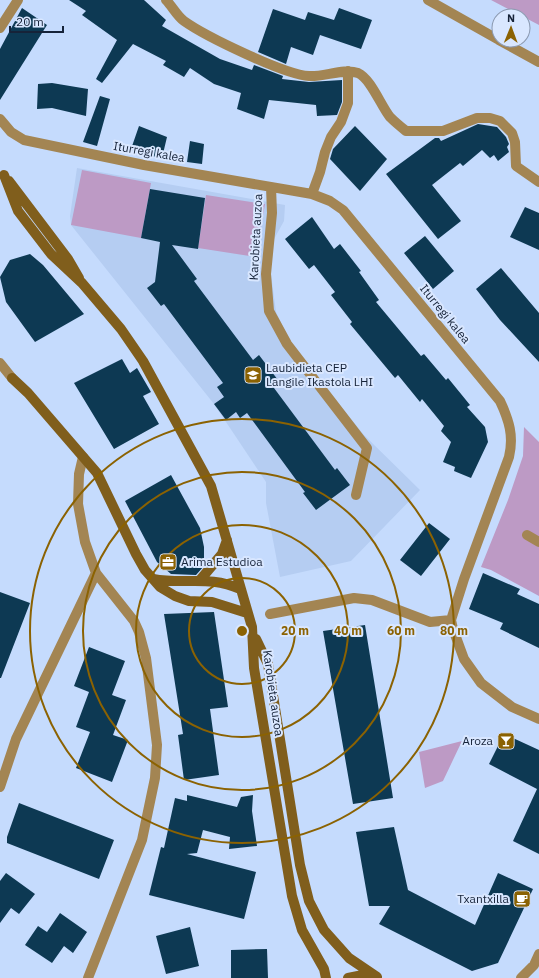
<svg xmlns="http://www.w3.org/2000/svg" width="539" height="978" viewBox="0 0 539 978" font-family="'IBM Plex Sans',sans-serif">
	<rect width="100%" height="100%" fill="#c5dbfd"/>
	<path fill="#b5cdf2" d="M77,168L285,205L284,221L273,241L270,267L276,312L292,346L364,435L420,490L351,561L280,577L266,503V482L214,404L71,225L70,216Z"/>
	<path fill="#bd9ac5" d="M491,0H539V25Z
		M82,170L151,183L141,238L71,225Z
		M206,195L265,204L256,257L198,248Z
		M524,427L539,442V596L491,570L481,567L508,500L523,456Z
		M462,741L443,781L425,788L419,752Z"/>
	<path fill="#0d3953" d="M69,0H144L166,20L162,26L220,59L252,70L254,65L283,76L282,79L309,82L342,80V102L337,115L317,116L316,105L269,100L264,119L237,109L241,93L214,84L190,68L184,77L163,65L166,61L133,44L102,83L96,79L117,40L82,15L86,11Z
		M22,8L47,25L0,100V49Z
		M339,8L372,20L361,49L320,35L313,55L291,47L286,64L258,52L273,9L305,20L308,12L334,20Z
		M52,83L88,89L86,116L52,108L37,109L38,84Z
		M100,96L110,99L97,146L83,142Z
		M478,124L497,127L506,137L509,144L507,147L509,152L498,161L494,155L490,158L482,150L463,166L460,163L432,185L461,221L438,239L386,174L435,138H439L441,141Z
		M139,126L167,137L162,158L130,152Z
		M355,126L387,159L360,191L330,159L333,149Z
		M190,141L204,144L202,164L187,162Z
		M150,189L205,198L198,249L172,245L197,279L194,281L253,360L259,355L281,384L274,388L335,470L337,468L350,485L316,510L303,493L305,492L247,413L240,418L236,412L226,420L214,404L224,397L217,387L223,383L164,304L161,306L147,288L155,282L160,242L141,238Z
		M525,207L539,213V250L510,237Z
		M312,217L334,249L340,244L361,271L359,272L379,300L376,302L421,356L424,354L446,380L448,378L470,405L467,407L485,427L488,442L471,478L454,471L455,467L443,462L451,442L441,431L444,426L422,399L420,402L398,375L395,378L350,324L352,322L331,295L335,292L314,265L309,269L285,239Z
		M425,236L454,271L433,289L404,253Z
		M30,254L43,265L84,314L35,342L6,302L0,277L10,260Z
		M501,268L539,313V362L500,320L476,289Z
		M122,359L130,373L137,368L151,392L143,396L159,424L114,449L74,383Z
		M171,475L200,528L204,547V566L196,575L171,574L157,562L125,501Z
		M429,523L450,539L421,576L400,560Z
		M483,573L520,589L517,594L539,604V648L500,629L503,623L469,609Z
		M0,592L30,603L1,678H0Z
		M214,612L228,707L210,709L219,775L184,780L178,735L183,734L164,614Z
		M365,625L393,798L353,804L323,631Z
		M89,647L125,661L112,695L126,700L113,735L128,740L112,782L76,768L90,732L76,727L89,692L74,686Z
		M504,734L539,750V854L513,841L537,789L489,764Z
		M187,795L237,807L241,797L253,795L252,811L257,846L229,849L230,837L203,830L197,853L187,854L256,872L244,919L149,895L161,847L164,848L175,798L187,801Z
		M19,803L114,840L99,879L7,843V837Z
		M394,827L408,890L475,925L498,873L533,889L498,963L472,971L379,924L390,906H369L356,832Z
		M6,873L35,894L19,914L11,908L0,923V881Z
		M60,913L87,932L73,953L64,946L52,963L25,945L38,926L47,932Z
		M190,927L199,966L166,974L156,936Z
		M267,949L268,978H231V950Z"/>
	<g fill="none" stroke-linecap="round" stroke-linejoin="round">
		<path stroke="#a38553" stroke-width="10" d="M166,0C172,6 177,16 184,21C205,36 285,75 309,76C324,77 344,68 358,73C371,79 381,106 390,117C395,122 401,127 406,131H443L477,118H490L500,121L512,133L515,142L516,166L539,182
			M428,0L499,40
			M0,28L18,0
			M499,40L539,62
			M0,119L11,132L24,140L144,165L312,194L330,201L343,210L500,401C509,420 514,436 509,457L464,579L451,620L453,629L464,659L481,683L512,707L539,719
			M271,187L272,213L266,274L269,311L287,344L367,448L356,495
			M312,194L320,172L325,152L331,137L341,122L348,103V71
			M0,363L12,378
			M83,457L79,474L78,504L85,542L96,573L134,621L139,632L146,658L157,745L155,778L142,840L88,978
			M527,535L539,542
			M270,614L354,598L372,600L430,622L451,620
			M0,787L16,739L96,573
			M521,978L534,965L539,954"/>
		<path stroke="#805e1c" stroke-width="10" d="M4,175L18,211L51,254L82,283L121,329L143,361L211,486L252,627L254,668L292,896L302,930L324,969L326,978
			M9,181L68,259L79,278
			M12,378L28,393L97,473L136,554L145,570L160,587L175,596L189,601L212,602L247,613
			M153,579C185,585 209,575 240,589
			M200,580L222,554L227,540
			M256,639L268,664L300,865L309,901L324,930L349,958L377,977
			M348,978L363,975L374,977"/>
	</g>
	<g fill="none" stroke="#8b6202" stroke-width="2">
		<circle cx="242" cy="631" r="53"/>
		<circle cx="242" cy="631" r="106"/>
		<circle cx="242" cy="631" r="159"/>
		<circle cx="242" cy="631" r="212"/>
	</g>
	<defs>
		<symbol id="school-square" viewBox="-11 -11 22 22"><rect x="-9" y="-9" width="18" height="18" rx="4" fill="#8b6202" stroke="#d9e7ff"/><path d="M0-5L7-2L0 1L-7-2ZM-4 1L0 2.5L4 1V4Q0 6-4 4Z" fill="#fff"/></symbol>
		<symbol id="office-square" viewBox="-11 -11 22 22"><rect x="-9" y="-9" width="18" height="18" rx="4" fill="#8b6202" stroke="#d9e7ff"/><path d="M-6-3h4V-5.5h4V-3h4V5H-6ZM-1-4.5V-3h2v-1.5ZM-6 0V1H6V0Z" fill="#fff"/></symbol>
		<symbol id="bar-square" viewBox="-11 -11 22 22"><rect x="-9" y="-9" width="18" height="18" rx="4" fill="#8b6202" stroke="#d9e7ff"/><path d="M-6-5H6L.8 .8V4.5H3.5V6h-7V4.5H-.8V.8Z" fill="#fff"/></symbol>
		<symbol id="cafe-square" viewBox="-11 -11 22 22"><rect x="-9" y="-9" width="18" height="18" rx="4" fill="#8b6202" stroke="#d9e7ff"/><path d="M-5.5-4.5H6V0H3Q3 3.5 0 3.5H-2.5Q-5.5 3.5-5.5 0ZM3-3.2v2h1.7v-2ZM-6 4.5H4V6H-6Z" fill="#fff"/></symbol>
	</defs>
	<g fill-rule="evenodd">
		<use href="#school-square" x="243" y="365" width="20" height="20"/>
		<use href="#office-square" x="158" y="552" width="20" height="20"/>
		<use href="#bar-square" x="496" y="731" width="20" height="20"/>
		<use href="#cafe-square" x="512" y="889" width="20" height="20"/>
	</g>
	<g text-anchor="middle" stroke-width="4" stroke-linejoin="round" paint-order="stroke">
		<g font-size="12" fill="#162339" stroke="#d9e7ff">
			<text transform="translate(149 152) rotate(10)" y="4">Iturregi kalea</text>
			<text transform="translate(256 237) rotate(-87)" y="4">Karobieta auzoa</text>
			<text transform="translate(445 314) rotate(51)" y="4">Iturregi kalea</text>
			<text transform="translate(273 693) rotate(82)" y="4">Karobieta auzoa</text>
		</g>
		<g font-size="12" fill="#162339" stroke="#d9e7ff" text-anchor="start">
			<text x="266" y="372">Laubidieta CEP<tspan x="266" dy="14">Langile Ikastola LHI</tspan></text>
			<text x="181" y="566">Arima Estudioa</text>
			<text x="493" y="745" text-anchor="end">Aroza</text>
			<text x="509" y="903" text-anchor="end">Txantxilla</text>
		</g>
	</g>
	<circle cx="242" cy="631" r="6" fill="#8b6202" stroke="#d9e7ff" stroke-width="2"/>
	<g font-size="12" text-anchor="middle" font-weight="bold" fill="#8b6202" stroke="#d9e7ff" stroke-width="4" stroke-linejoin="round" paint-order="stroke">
		<text x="295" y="635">20 m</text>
		<text x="348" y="635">40 m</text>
		<text x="401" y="635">60 m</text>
		<text x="454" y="635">80 m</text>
	</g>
	<g transform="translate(511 28) rotate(1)"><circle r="19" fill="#d9e7ff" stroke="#8b99b0"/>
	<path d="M0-3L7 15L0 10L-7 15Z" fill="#8b6202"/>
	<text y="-6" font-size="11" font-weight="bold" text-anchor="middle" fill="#162339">N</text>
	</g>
	<path d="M10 26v6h53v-6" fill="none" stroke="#162339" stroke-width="2"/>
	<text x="16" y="26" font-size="12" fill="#162339" stroke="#d9e7ff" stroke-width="3" paint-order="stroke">20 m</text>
</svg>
